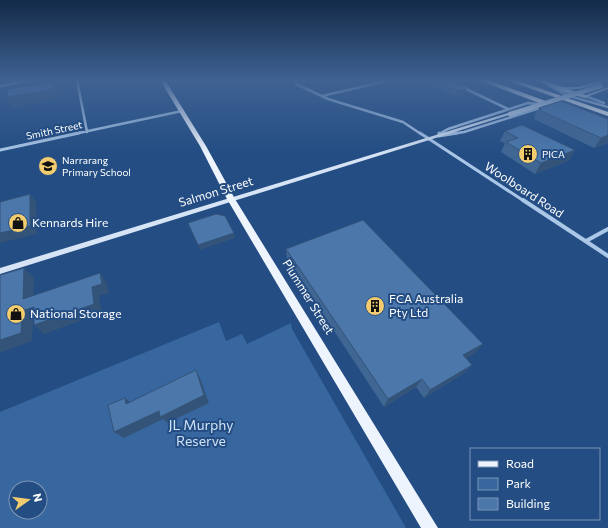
<svg xmlns="http://www.w3.org/2000/svg" width="608" height="528" viewBox="0 0 608 528" font-family="Commissioner,sans-serif">
	<rect width="100%" height="100%" fill="#234d83"/>
	<path fill="#3867a0" fill-rule="evenodd" d="M219,322L226,341L242,334L247,344L291,323L292,329L406,528H0V412ZM16,488H40V512H16Z"/>
	<g fill="none" stroke-linecap="round" stroke-linejoin="round">
		<path stroke="#abc7e8" stroke-width="2.5" d="M77,80L87,132
			M295,80L296,84L328,99L403,122L421,134
			M543,82L566,95L608,107
			M0,86L33,80
			M462,87L508,109
			M322,96L391,80
			M585,96L604,103
			M74,134L182,111
			M439,134L448,129L528,103L538,104L543,107L464,132L451,134"/>
		<path stroke="#abc7e8" stroke-width="3" d="M420,133L524,201
			M439,133V136L457,133
			M0,150L79,133"/>
		<path stroke="#abc7e8" stroke-width="4" d="M523,200L608,256
			M586,241L608,229"/>
		<path fill="#d6e4f6" fill-rule="evenodd" d="M600,80H608C597,85 572,93 561,88L563,87H578Z
			M608,87V89L587,97L583,96Z
			M508,113L512,114L0,274V268Z"/>
		<path fill="#eef4fe" fill-rule="evenodd" d="M160,80H165L206,146L235,199L438,528H421L227,199L200,146Z
			M536,80H543L588,96L585,98L566,93Z"/>
		<path fill="#fff" fill-rule="evenodd" d="M478,80H488L562,107L561,109H555Z
			M506,80H516L608,112V116Z"/>
		<path stroke="#d6e4f6" stroke-width="4.5" d="M510,114L601,86"/>
	</g>
	<path fill="#406693" d="M330,80H373L352,85L348,83L341,85Z
		M424,80H449L466,89L464,94L455,96Z
		M561,101L608,143L594,148L534,119L535,118L534,117L539,108Z
		M505,131L575,150L568,161L535,174L501,152L505,143L500,141Z
		M286,249L475,353L466,358L472,365L464,373L424,398L416,387L384,407L287,259Z"/>
	<path fill="#345378" d="M176,80H188L177,82Z
		M195,80H204L196,82Z
		M341,80H349L348,83L341,85Z
		M353,80H373L352,85Z
		M54,82L58,91L59,98L13,107L7,97Z
		M466,89L464,94L455,96L456,91Z
		M608,135V143L594,148L601,138Z
		M575,150L568,161L535,174L541,163Z
		M30,194L36,202L37,234L0,243V233Z
		M234,233L235,238L200,250L198,245Z
		M24,268L34,278L33,307H34L44,316L33,320L32,341L0,353V340Z
		M100,273L107,283L109,293L99,296L102,313L44,334L34,325Z
		M483,344L475,353L456,364L463,355Z
		M472,365L464,373L424,398L430,390Z
		M196,370L200,378L209,403L167,423L163,419L124,438L114,432Z
		M422,379L416,387L384,407L388,399Z
		M125,398L134,405L126,404Z"/>
	<path fill="#4b77ab" stroke="#345378" d="M435,80H449L466,89L456,91Z
		M54,82V89L7,97L8,89Z
		M561,101L608,119V135L601,138L539,110L542,109L539,108Z
		M522,125L575,150L541,163L506,142L518,138L505,131Z
		M30,194V226L0,233V202Z
		M216,214L225,216L234,233L198,245L188,223Z
		M363,220L483,344L463,355L472,365L430,390L422,379L388,399L286,249Z
		M24,268L23,299L100,273L102,284L92,287L94,304L34,325V307L22,311L21,333L0,340V275Z
		M196,370L204,395L160,417L159,411L114,432L108,405L125,398L126,404Z"/>
	<linearGradient id="sky" x2="0" y2="1"><stop stop-color="#132a48"/><stop offset="0.52" stop-color="#3f6293"/><stop offset="1" stop-color="#3f6293" stop-opacity="0"/></linearGradient>
	<rect width="608" height="154" fill="url(#sky)"/>
	<defs>
		<symbol id="building-disc" viewBox="-11 -11 22 22"><circle r="9.5" fill="#f3cc6f" stroke="#234d83"/><path d="M-4-6H4V6H1V3H-1V6H-4ZM-2.5-4.3h1.7v1.8h-1.7ZM.8-4.3h1.7v1.8H.8ZM-2.5-1h1.7V.8h-1.7ZM.8-1h1.7V.8H.8Z" fill="#111"/></symbol>
		<symbol id="school-disc" viewBox="-11 -11 22 22"><circle r="9.5" fill="#f3cc6f" stroke="#234d83"/><path d="M0-5L7-2L0 1L-7-2ZM-4 1L0 2.5L4 1V4Q0 6-4 4Z" fill="#111"/></symbol>
		<symbol id="shop-disc" viewBox="-11 -11 22 22"><circle r="9.5" fill="#f3cc6f" stroke="#234d83"/><path d="M-5-2.5h2.3a2.7 3.5 0 0 1 5.4 0H5L5.5 6h-11ZM-1.5-2.5h3a1.5 2.3 0 0 0-3 0Z" fill="#111"/></symbol>
	</defs>
	<g fill-rule="evenodd">
		<use href="#building-disc" x="517" y="143" width="22" height="22"/>
		<use href="#school-disc" x="37" y="155" width="22" height="22"/>
		<use href="#shop-disc" x="7" y="212" width="22" height="22"/>
		<use href="#building-disc" x="364" y="295" width="22" height="22"/>
		<use href="#shop-disc" x="5" y="303" width="22" height="22"/>
	</g>
	<g text-anchor="middle" stroke-width="4" stroke-linejoin="round" paint-order="stroke">
		<g font-size="10" fill="#fff" stroke="#234d83">
			<text transform="translate(54 130) rotate(-12)" y="4">Smith Street</text>
		</g>
		<g font-size="10" fill="#fff" stroke="#234d83" text-anchor="start">
			<text x="542" y="158">PICA</text>
			<text x="62" y="164">Narrarang<tspan x="62" dy="12">Primary School</tspan></text>
		</g>
		<g font-size="12" fill="#fff" stroke="#234d83">
			<text transform="translate(524 190) rotate(33)" y="4">Woolboard Road</text>
			<text transform="translate(216 192) rotate(-17)" y="4">Salmon Street</text>
			<text transform="translate(308 297) rotate(58)" y="4">Plummer Street</text>
		</g>
		<g font-size="12" fill="#fff" stroke="#234d83" text-anchor="start">
			<text x="32" y="227">Kennards Hire</text>
			<text x="389" y="303">FCA Australia<tspan x="389" dy="14">Pty Ltd</tspan></text>
			<text x="30" y="318">National Storage</text>
		</g>
		<g font-size="14" fill="#cfe1f6" stroke="#234d83">
			<text x="201" y="430">JL Murphy<tspan x="201" dy="16">Reserve</tspan></text>
		</g>
	</g>
	<rect x="470" y="448" width="130" height="72" fill="#234d83" stroke="#7b94b5"/>
	<rect x="478" y="461" width="20" height="6" fill="#eef4fe" stroke="#7b94b5"/>
	<text x="506" y="468" font-size="12" fill="#ffffff">Road</text>
	<rect x="478" y="478" width="20" height="12" fill="#3867a0" stroke="#7b94b5"/>
	<text x="506" y="488" font-size="12" fill="#ffffff">Park</text>
	<rect x="478" y="498" width="20" height="12" fill="#4b77ab" stroke="#7b94b5"/>
	<text x="506" y="508" font-size="12" fill="#ffffff">Building</text>
	<g transform="translate(28 500) rotate(76)"><circle r="19" fill="#234d83" stroke="#7b94b5"/>
	<path d="M0-3L7 15L0 10L-7 15Z" fill="#f3cc6f"/>
	<text y="-6" font-size="11" font-weight="bold" text-anchor="middle" fill="#ffffff">N</text>
	</g>
</svg>
